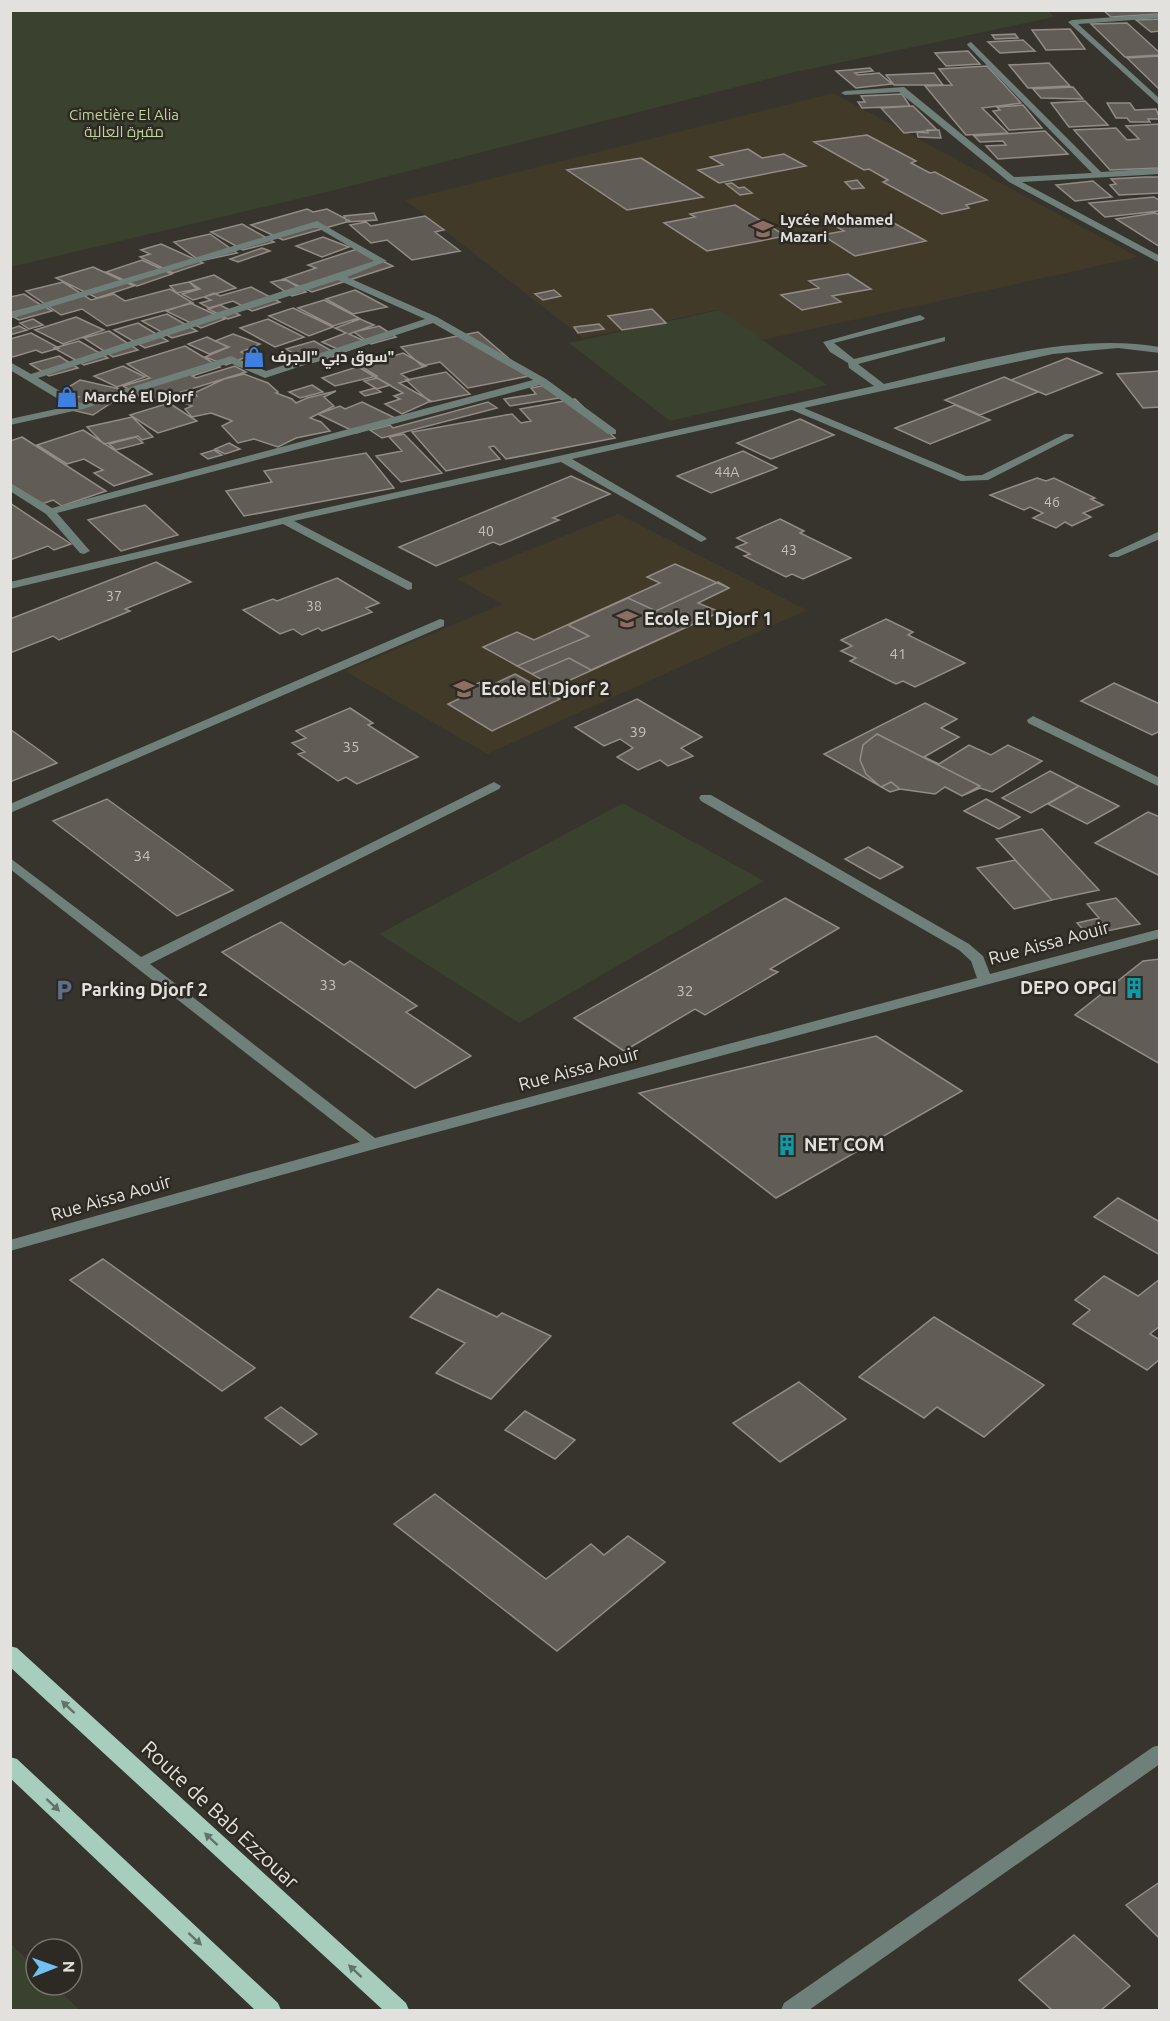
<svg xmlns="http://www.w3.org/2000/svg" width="1170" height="2021" viewBox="0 0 1170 2021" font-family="Ubuntu,Cairo,sans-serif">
	<rect width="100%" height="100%" fill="#37332d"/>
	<path fill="#423a29" d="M833,93L1138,257L762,340L717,310L583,338L405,200Z
		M618,514L807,610L487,754L345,671L502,604L457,579Z"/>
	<path fill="#3a412e" d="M1048,10L1054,17L791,73L327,192L11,267V11Z
		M720,310L827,385L670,421L569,343Z
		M623,803L764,881L519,1023L379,934Z
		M10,1943L36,1968V1985H54L80,2010H11Z"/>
	<path fill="#625c56" stroke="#938c86" stroke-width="1.5" d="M1103,10H1160V14L1111,17Z
		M1160,19V31L1151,32L1136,20Z
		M1127,23L1160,53V55L1125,57L1091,24Z
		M1070,29L1085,49L1046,50L1032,30Z
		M1015,34L1018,38L995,39L992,35Z
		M1023,40L1035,51L1000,53L988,42Z
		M968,51L980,64L946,66L935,53Z
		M1160,56V89H1159L1127,58Z
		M1049,63L1070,86L1028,88L1009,65Z
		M987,66L1021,103L982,108L1008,133L966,135L925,86L952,85L939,69Z
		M870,68L873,71L855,73L858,75L879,73L892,84L856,88L836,71Z
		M934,73L943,85H894L886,75Z
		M1073,87L1083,99L1041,98L1033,89Z
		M902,94L910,106L862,108L858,102H865L861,96Z
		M1085,101L1108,125L1069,127L1051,103Z
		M1107,103H1130L1135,110L1156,109L1160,119H1148L1150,122H1130L1127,118H1116Z
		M1023,105L1042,128L1009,130L993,111L1000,110L997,107Z
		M913,106L937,130L904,133L881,108Z
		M1160,124V168L1110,170L1074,130L1116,128L1127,140L1139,139L1126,126Z
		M927,130H939L941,138L918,137L917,132L928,133Z
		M1045,131L1068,154L998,159L986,146L1006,145L1003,141L980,142L974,136Z
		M867,135L916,161L911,163L930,173L935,172L987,200L966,205L969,208L942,214L883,182L888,180L869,169L864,170L814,142Z
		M748,149L762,158L784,154L806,166L719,183L698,170L723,165L710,157Z
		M641,158L703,197L627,210L567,170Z
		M1146,177H1160V193L1119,195L1110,185L1116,184L1111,179Z
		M857,180L864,188L852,189L845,182Z
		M1093,181L1112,197L1075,201L1056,185Z
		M732,183L739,188L744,187L752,193L740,195L726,184Z
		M1154,197L1160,201V211L1105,217L1089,203Z
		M735,205L786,236L707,251L664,223L695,217L690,214Z
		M307,209L313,212L327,209L350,221L283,240L251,225Z
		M374,213L377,220L347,222L344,216Z
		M1155,213L1160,215V247L1116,219Z
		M425,216L444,230L435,232L460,251L412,260L387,240L371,243L350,225L366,222L371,226Z
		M892,222L926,241L855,256L822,235L844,231L837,227L861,223L868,226Z
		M242,224L274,242L243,250L211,232Z
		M210,234L237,253L200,261L174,242Z
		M323,237L349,247L322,257L296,246Z
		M161,244L203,263L173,273L140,257L150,254L141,250Z
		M262,248L270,251L238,262L230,259Z
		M357,249L393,266L312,292L283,279L316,268L308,265Z
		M142,260L172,274L137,286L106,272Z
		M93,267L134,286L97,298L56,278Z
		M848,274L871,289L832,296L841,302L802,310L781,295L819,288L809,281Z
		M214,275L236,288L193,300L182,294L200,289L189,282Z
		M285,279L306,292L292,296L271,282Z
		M63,282L91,300L114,294L125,301L170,289L193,303L107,326L82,309L61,315L26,291Z
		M189,282L197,289L177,293L170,286Z
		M251,287L280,302L252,311L233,301L209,308L200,303L211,300L204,297L214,293L220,296Z
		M355,290L387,307L353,314L326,299Z
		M554,290L561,296L543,300L535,294Z
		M24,294L41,305L10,313V297Z
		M324,300L359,318L333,326L298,308Z
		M190,303L225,319L201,328L166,311Z
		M42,305L52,311L19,320L10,315Z
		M220,305L240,315L228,319L208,309Z
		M293,308L333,327L309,336L269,316Z
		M652,309L666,323L622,330L608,316Z
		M167,314L197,331L172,338L142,321Z
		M76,317L104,330L63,344L35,330Z
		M33,319L43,325L29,329L20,323Z
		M268,319L304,337L275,347L240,328Z
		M360,319L374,325L349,334L369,343L344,352L322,342L346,333L335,328Z
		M138,323L168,341L145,348L114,330Z
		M599,324L604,329L578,333L574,327Z
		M19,326L27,330L10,335V329Z
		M379,326L396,337L371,344L354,332Z
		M109,331L138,350L113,357L84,338Z
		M478,332L529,376L468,388L440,362L422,366L401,347Z
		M31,333L59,348L42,353L36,350L13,357L10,355V339Z
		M233,334L260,344L241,352L249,356L226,365L205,357L229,347L215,341Z
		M207,337L228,347L209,354L188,344Z
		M79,341L108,358L84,365L54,348Z
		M314,341L339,355L310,363L286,349Z
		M185,346L220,367L192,376L196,378L235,366L246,372L149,402L123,386L150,378L127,364Z
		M403,353L426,366L401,374L410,380L399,383L431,401L402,414L385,404L400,399L394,396L403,393L358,367Z
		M279,354L297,357L290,363L272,359Z
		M59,356L78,368L49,376L30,364Z
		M1067,358L1102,373L1046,395L1011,380Z
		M123,366L145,377L117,387L94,376Z
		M360,366L377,376L335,386L322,378Z
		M1160,371V407L1143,408L1117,374Z
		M446,372L470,394L430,402L406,380Z
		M244,374L268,383L278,392L276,393L292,399L296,403L307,398L336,391L324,397L334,406L310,418L321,422L330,431L296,438L278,447L254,439L238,443L222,426L232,421L230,420L211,413L192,417L185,409L192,406L177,400L197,396L194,393L224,379Z
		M1004,377L1038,392L980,415L945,400Z
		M377,378L390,385L377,389L364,381Z
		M80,380L129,391L93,415L63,408L79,397L59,393Z
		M312,385L323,392L300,398L289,392Z
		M547,385L559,398L510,406L504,399L536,394L531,388Z
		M375,388L381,392L365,396L360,392Z
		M575,399L615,438L506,459L494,446L489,447L500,459L446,471L412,432L512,414L521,423L531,421L520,409Z
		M362,402L395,418L357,433L318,414L340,406L345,409Z
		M488,402L497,408L382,438L370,430L390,425L393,428Z
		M169,403L197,421L158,433L130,415Z
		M955,405L990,420L930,444L895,428Z
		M132,417L153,437L142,440L138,436L104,444L87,427Z
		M800,419L834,435L771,459L737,443Z
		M83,430L152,474L114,486L94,473L103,470L84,459L67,464L37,445Z
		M404,434L442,473L401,482L376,456L402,451L389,437Z
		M22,437L106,491L62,506L53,500L42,504L10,484V441Z
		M136,437L143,443L116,450L109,444Z
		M229,443L240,449L225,454L215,449Z
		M214,450L222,455L208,459L201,454Z
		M743,451L777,468L711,493L677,476Z
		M366,453L394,488L244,516L226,491L272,482L264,471Z
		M571,476L610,494L553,518L559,520L500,545L493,542L436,566L399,547Z
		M1037,478L1046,481L1054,478L1095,498L1091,499L1103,505L1083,513L1091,517L1072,526L1065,522L1056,528L1033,518L1043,513L1030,507L1024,510L990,495Z
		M10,503L71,544L54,550L48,546L10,560Z
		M145,505L178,535L121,551L88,520Z
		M780,519L804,531L800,533L851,558L803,579L792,574L786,577L744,556L750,554L736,547L747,543L737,538Z
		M156,562L191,582L125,609L130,611L59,640L53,636L10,653V619Z
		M675,564L729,588L698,603L720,612L555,687L483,647L517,632L534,640L660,583L647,577Z
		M337,578L379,603L366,608L372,612L322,631L318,628L302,635L293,629L280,634L243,610L273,599L277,601Z
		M718,582L729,588L698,603L720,612L591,670L569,658L532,674L517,666L589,636L568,625L628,598L656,611Z
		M886,619L913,632L908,635L965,663L915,687L903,681L896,684L850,661L856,658L841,651L852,646L841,640Z
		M515,674L560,699L492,731L448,704L469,694L463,690L483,681L490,686Z
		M1114,683L1160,704V731L1152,735L1081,701Z
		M637,699L702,737L681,748L693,756L668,766L660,760L638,770L617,757L633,748L620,739L604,746L575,727Z
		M925,703L957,719L941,728L959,737L924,757L939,764L969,745L991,755L1008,745L1042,761L992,792L980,788L962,796L945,787L935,794L900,789L890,792L824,754Z
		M350,708L373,723L368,725L418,757L357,784L346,777L338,781L298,754L305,752L292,743L306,738L296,731Z
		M10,729L57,763L10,782Z
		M877,734L980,786L962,796L945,787L935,794L900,789L891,782L881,787L866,774L860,760L863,745Z
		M1050,771L1079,786L1031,813L1002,798Z
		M1079,786L1119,806L1087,824L1048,804Z
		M107,799L233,890L177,916L53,821Z
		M986,799L1020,817L999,829L964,811Z
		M1148,812L1160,817V876L1095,843Z
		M1042,829L1099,890L1052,900L996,839Z
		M868,847L903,867L880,879L845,859Z
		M1015,860L1052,900L1014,909L977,868Z
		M785,898L839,928L770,969L778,972L705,1015L695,1009L624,1051L574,1018Z
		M1116,898L1140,924L1088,935L1077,923L1099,918L1087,904Z
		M281,922L344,965L350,961L417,1006L406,1012L471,1056L415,1088L222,952Z
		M1160,959V1064L1075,1015L1143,961Z
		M876,1036L962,1091L776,1198L639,1093Z
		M1118,1198L1160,1222V1255L1094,1217Z
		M103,1259L255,1368L222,1391L70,1280Z
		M1104,1276L1138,1296L1160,1279V1326L1150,1334L1160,1340V1359L1147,1370L1073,1324L1090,1310L1075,1300Z
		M438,1289L497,1317L502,1313L551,1336L491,1399L436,1373L465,1343L410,1317Z
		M934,1317L1044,1385L984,1437L937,1407L924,1418L859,1377Z
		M799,1382L846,1419L780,1462L733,1423Z
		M281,1407L317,1434L301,1445L265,1418Z
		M525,1411L575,1440L555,1459L505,1430Z
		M435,1494L546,1579L591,1544L604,1555L628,1536L665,1562L557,1651L394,1524Z
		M1160,1882V1939L1126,1905Z
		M1074,1935L1130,1986L1101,2010H1052L1019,1980Z"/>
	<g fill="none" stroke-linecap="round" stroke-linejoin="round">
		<path fill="#6e8079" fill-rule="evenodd" d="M1160,14V18L1078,24L1160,99V106L1068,22L1072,20Z
			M971,42L1101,172L1160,168V174L1022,182L1160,256V263L1009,182L899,92L845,95L841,93L845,91L904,87L1014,177L1092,173L968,46L967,44Z
			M317,221L387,261L347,277L437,317L546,379L616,430V434H608L540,385L57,513L90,551L84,554L80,553L46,514L10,491V483L52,508L533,380L433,323L265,378L230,363L83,409L10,425V419L70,406L10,370V362L31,374L374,261L318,228H313L10,319V313ZM338,280L425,319L266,371L231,356L80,403L38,378Z
			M920,315L925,318L923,320L834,343L854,359L945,337V341L858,364L884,384C971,364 1070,332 1160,347V353L1118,348L1053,354L804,408L966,476L982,475L1065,434H1073L1074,436L988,480L961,481L792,410L572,459L705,537L707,539L701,542L561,462L294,521L412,583V589L408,590L283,524L10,589V582L307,512L874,386L849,368L848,363L830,352L823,342Z
			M1160,531V539L1118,557H1110L1108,555Z
			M440,619L444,620V626L10,813V804Z
			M1033,716L1160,778V787L1028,723L1027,720Z
			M494,782L501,786L499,789L150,964L375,1138L977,978L971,961L959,950L701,801L699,798L701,795H711L969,944L983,956L990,974L1160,929V938L378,1148L10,1251V1240L360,1142L10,869V858L141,957Z
			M1160,1745V1764L809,2010H781L784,2003L1153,1747Z"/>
		<path fill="#a7cdbd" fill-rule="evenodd" d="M10,1646L17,1648L406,2003L409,2010H383L10,1667Z
			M10,1757L17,1759L278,2003L281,2010H255L10,1778Z"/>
	</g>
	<defs><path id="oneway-solid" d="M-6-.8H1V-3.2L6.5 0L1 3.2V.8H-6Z" transform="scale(1.5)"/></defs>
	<g fill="#647368">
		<use href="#oneway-solid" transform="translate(68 1707) rotate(-137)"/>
		<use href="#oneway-solid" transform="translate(53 1805) rotate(43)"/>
		<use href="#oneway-solid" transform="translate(211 1839) rotate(-137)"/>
		<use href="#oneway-solid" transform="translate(195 1939) rotate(43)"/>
		<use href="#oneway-solid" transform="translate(355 1971) rotate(-137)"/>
	</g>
	<defs>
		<symbol id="school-bare" viewBox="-9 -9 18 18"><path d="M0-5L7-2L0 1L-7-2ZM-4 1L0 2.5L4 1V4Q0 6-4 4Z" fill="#8d6e63" stroke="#2d2923" stroke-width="2.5" paint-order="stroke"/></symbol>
		<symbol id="shop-bare" viewBox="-9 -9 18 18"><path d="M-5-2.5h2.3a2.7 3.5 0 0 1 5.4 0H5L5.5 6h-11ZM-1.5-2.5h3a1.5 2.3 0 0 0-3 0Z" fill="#3f7fe0" stroke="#2d2923" stroke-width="2.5" paint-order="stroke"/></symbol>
		<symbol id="building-bare" viewBox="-9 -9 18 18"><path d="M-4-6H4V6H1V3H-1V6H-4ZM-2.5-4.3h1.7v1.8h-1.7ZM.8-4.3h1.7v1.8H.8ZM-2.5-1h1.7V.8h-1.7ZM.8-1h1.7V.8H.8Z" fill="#0f9aa8" stroke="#2d2923" stroke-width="2.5" paint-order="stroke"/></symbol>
		<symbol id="parking-bare" viewBox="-9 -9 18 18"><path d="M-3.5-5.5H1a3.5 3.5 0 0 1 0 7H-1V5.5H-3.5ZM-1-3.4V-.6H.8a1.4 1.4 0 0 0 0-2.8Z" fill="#5c6f8a" stroke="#2d2923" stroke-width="2.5" paint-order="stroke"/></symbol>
	</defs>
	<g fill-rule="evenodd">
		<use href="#school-bare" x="748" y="214" width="30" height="30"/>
		<use href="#shop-bare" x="239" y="342" width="30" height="30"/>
		<use href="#shop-bare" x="52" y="382" width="30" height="30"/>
		<use href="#school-bare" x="612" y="604" width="30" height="30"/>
		<use href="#school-bare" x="449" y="674" width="30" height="30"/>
		<use href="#building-bare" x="1119" y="973" width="30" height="30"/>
		<use href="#parking-bare" x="49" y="975" width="30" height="30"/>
		<use href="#building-bare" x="772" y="1130" width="30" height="30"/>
	</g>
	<g text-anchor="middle" stroke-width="5" stroke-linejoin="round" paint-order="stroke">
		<g font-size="14" fill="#c3c0bb">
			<text x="727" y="477">44A</text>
			<text x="1052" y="507">46</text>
			<text x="486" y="536">40</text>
			<text x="789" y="555">43</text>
			<text x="114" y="601">37</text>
			<text x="314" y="611">38</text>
		</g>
		<g font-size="15" fill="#bfd498" stroke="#2d2923">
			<text x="124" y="120">Cimetière El Alia<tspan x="124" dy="17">مقبرة العالية</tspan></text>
		</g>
		<g font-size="15" font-weight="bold" fill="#e3e1dd" stroke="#2d2923" text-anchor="start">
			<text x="780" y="225">Lycée Mohamed<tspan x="780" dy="17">Mazari</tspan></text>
			<text x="271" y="362">سوق دبي "الجرف"</text>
			<text x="84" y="402">Marché El Djorf</text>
		</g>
		<g font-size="15" fill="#c3c0bb">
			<text x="898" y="659">41</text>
			<text x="638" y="737">39</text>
			<text x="351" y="752">35</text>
			<text x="142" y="861">34</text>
			<text x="328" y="990">33</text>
			<text x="685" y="996">32</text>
		</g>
		<g font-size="18" font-weight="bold" fill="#e3e1dd" stroke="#2d2923" text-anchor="start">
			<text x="644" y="625">Ecole El Djorf 1</text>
			<text x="481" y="695">Ecole El Djorf 2</text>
			<text x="1117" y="994" text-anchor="end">DEPO OPGI</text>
			<text x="81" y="996">Parking Djorf 2</text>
			<text x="804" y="1151">NET COM</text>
		</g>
		<g font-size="18" fill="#e3e1dd" stroke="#2d2923">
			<text transform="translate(1049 943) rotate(-15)" y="6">Rue Aissa Aouir</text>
			<text transform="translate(579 1069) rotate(-15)" y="6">Rue Aissa Aouir</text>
			<text transform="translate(111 1198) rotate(-16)" y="6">Rue Aissa Aouir</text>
		</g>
		<g font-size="21" fill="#e3e1dd" stroke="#2d2923">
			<text transform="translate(220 1815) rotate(43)" y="7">Route de Bab Ezzouar</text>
		</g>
	</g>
	<rect width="1170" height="2021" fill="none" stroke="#e3e1dd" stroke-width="24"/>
	<g transform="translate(54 1967) rotate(89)"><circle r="28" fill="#2d2923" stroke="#76736d" stroke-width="1.5"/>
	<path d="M0-4.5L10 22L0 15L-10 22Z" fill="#71c1f5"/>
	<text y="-9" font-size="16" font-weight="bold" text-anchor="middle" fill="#e3e1dd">N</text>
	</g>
</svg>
